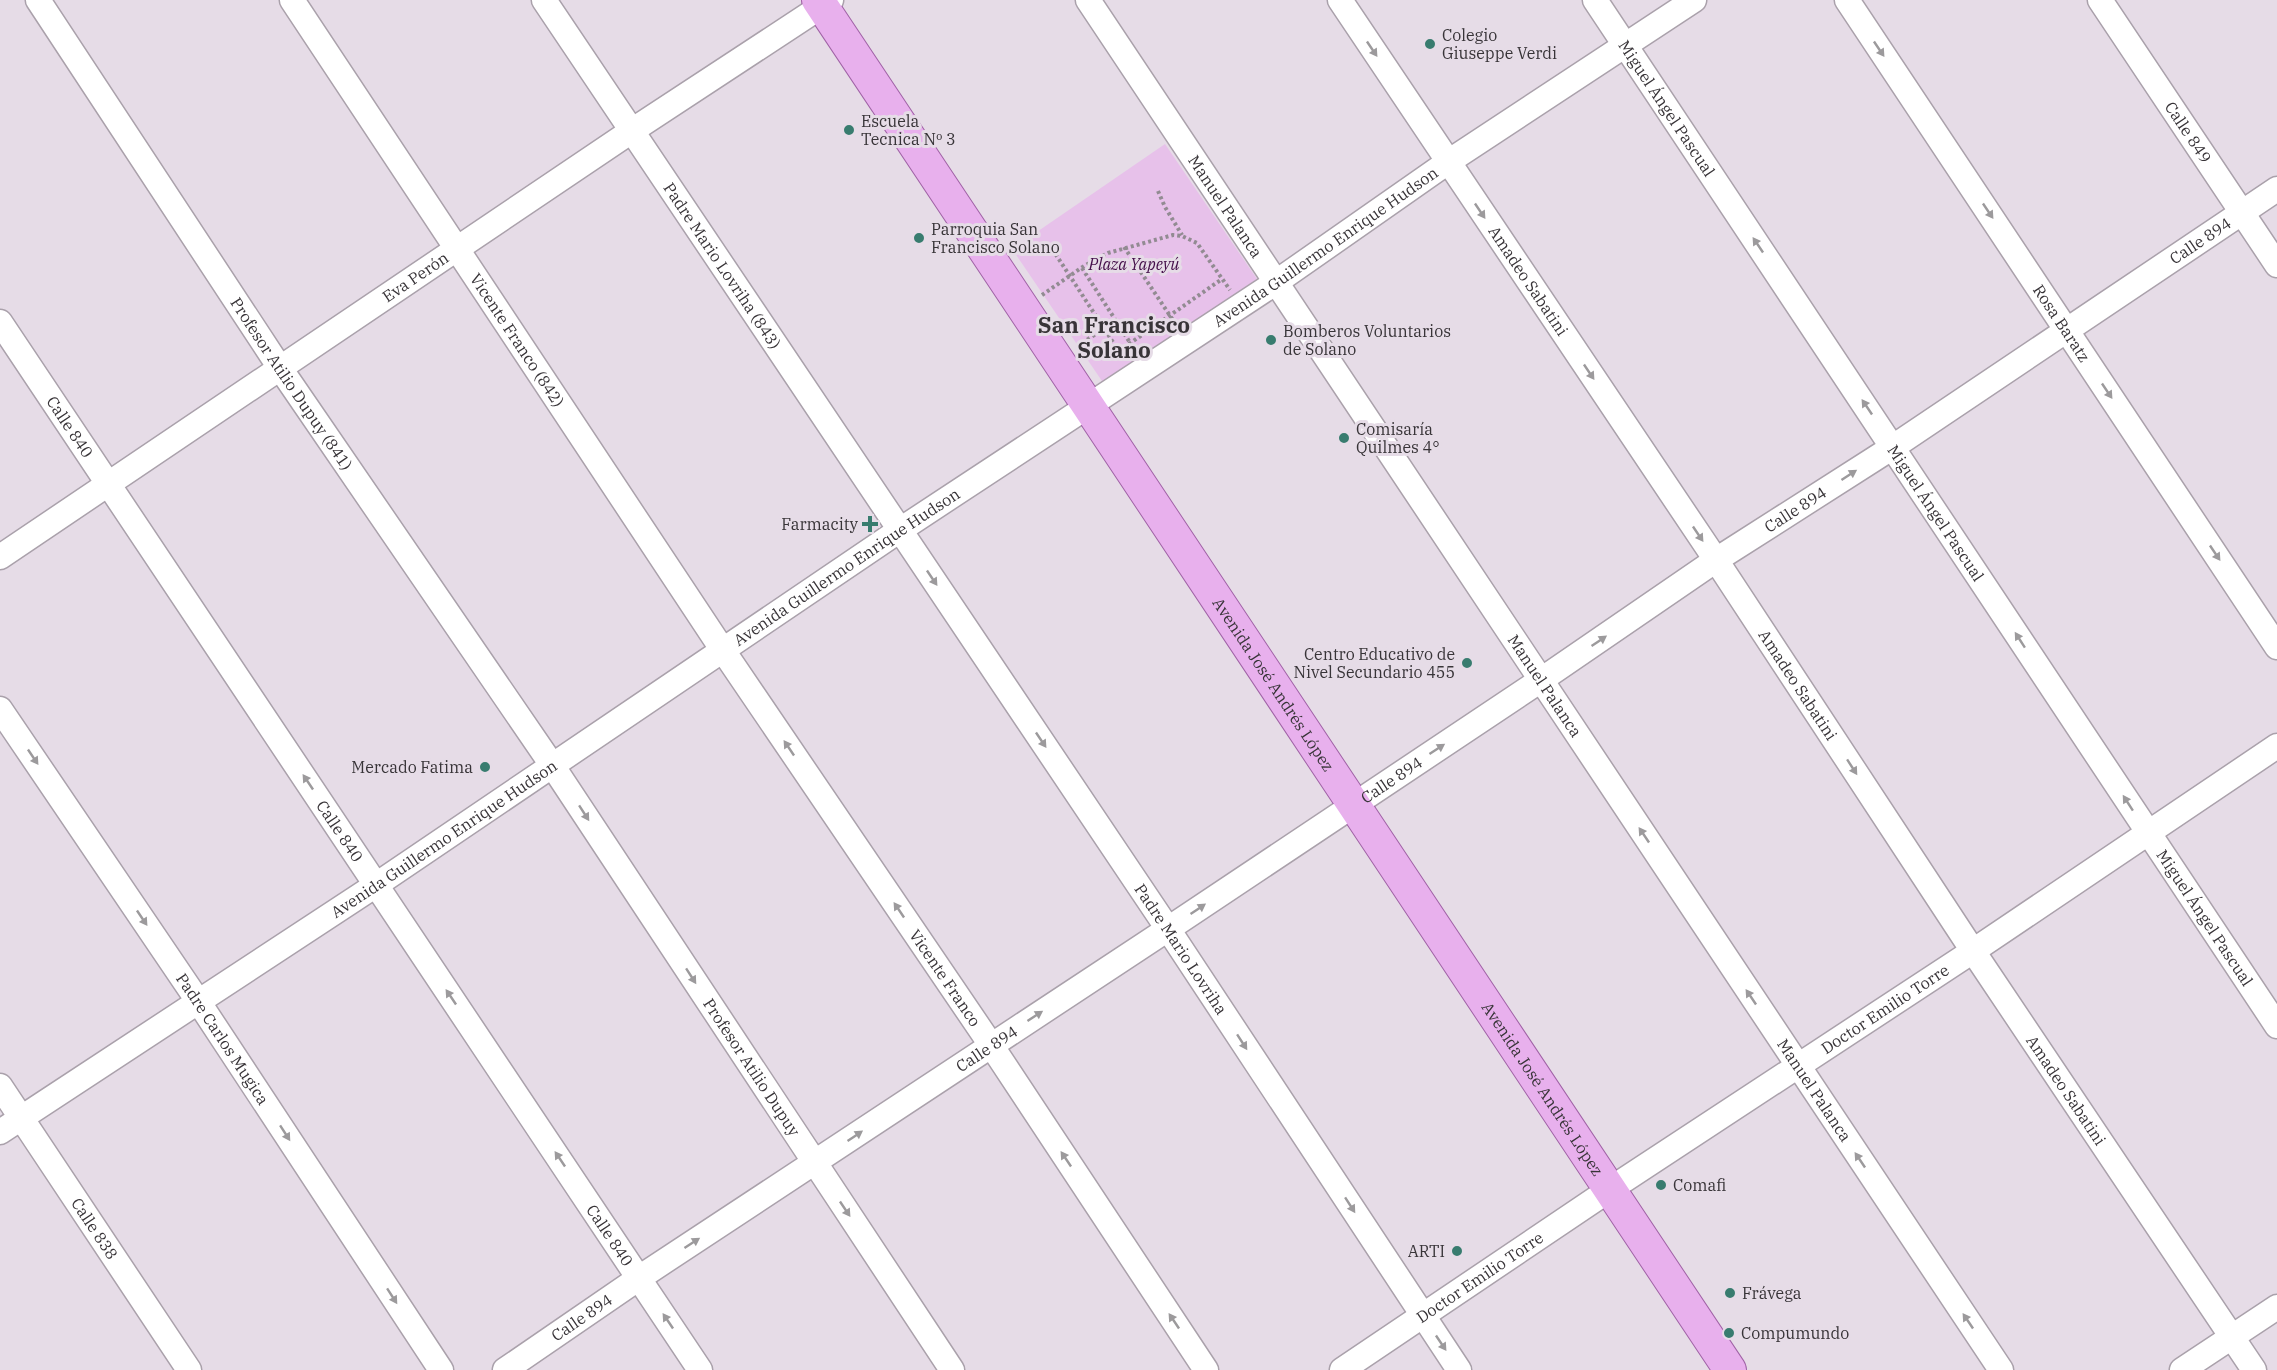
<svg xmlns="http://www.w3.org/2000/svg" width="2277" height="1370" viewBox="0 0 2277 1370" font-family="'IBM Plex Serif',serif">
	<rect width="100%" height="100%" fill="#e6dce7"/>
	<path fill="#e7c1ea" d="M1165,144L1257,279L1104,384L1012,249Z"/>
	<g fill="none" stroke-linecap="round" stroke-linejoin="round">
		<defs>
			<g id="minor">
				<path id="s1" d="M38,0L280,368L552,765L952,1370"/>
				<path id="s2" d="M292,0L722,649L991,1045L1206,1370"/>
				<path id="s3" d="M544,0L1168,929L1459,1370"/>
				<path id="s4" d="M1088,0L2001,1370"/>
				<path id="s5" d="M1340,0L1716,560L1973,951L2254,1370"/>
				<path id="s6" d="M1595,0L2277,1026"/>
				<path id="s7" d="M1847,0L2277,647"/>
				<path id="s8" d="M2100,0L2277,265"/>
				<path id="s9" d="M0,322L700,1370"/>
				<path id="s10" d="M0,557L633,130L831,0"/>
				<path id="s11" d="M0,709L198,1001L441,1370"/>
				<path id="s12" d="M0,1086L189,1370"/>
				<path id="s13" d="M0,1132L376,885L900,530L1275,283L1448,162L1694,0"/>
				<path id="s14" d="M505,1370L639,1278L1168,929L1541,680L1716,560L1893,447L2277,189"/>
				<path id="s15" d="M1342,1370L1609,1190L1973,951L2277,746"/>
				<path d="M2182,1370L2277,1307"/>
			</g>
			<g id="major">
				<path id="s16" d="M818,0L1730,1370"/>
			</g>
		</defs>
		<use href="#minor" stroke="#aaa1ab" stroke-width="27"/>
		<use href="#major" stroke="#a063a6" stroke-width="34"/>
		<path stroke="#928b92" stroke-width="4" stroke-dasharray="3 3" stroke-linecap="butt" d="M1158,191L1165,207L1182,235
			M1049,244L1124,359
			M1124,247L1177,326
			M1082,268L1136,352
			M1042,295L1084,266L1108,253L1173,235L1182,236L1197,243L1230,290
			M1077,346L1104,329
			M1119,351L1222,279"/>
		<use href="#minor" stroke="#fff" stroke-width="24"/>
		<use href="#major" stroke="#e8b0ed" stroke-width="32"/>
	</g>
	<defs><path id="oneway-solid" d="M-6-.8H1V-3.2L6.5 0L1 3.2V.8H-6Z" transform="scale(1.5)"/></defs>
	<g fill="#9c9a9c">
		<use href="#oneway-solid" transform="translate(1372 49) rotate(56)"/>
		<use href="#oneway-solid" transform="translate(1879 49) rotate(56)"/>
		<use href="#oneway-solid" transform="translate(1480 211) rotate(56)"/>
		<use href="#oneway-solid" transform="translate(1988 211) rotate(56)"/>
		<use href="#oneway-solid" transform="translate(1758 245) rotate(-124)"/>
		<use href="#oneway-solid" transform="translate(1589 372) rotate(56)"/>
		<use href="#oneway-solid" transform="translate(2107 391) rotate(56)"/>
		<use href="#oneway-solid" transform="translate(1867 407) rotate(-124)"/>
		<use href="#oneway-solid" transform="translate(1849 475) rotate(-33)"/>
		<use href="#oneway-solid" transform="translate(1698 534) rotate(56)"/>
		<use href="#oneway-solid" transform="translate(2215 553) rotate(56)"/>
		<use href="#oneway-solid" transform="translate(932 578) rotate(56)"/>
		<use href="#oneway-solid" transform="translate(2020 640) rotate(-123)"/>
		<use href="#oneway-solid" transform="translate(1599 641) rotate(-34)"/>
		<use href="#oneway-solid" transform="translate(1041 740) rotate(56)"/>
		<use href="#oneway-solid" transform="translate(789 748) rotate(-124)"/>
		<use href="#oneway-solid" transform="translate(1437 749) rotate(-33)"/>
		<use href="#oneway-solid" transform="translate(33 757) rotate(56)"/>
		<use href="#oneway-solid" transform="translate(1852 767) rotate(57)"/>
		<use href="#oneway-solid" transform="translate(308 782) rotate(-124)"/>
		<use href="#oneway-solid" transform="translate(2128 803) rotate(-123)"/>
		<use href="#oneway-solid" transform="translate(584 813) rotate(57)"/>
		<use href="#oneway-solid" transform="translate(1644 835) rotate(-124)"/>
		<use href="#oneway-solid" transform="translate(1198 909) rotate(-34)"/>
		<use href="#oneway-solid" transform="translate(899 910) rotate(-124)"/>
		<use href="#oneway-solid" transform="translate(142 918) rotate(56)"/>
		<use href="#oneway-solid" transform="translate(691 976) rotate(57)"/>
		<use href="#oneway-solid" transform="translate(451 997) rotate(-124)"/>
		<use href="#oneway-solid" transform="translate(1751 997) rotate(-124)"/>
		<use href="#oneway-solid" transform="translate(1035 1016) rotate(-33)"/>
		<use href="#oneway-solid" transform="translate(1242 1042) rotate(57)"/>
		<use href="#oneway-solid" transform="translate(285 1133) rotate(57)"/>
		<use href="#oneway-solid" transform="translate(855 1136) rotate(-34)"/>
		<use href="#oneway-solid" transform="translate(560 1159) rotate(-124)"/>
		<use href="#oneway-solid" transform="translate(1066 1159) rotate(-124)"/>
		<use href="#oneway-solid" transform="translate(1860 1160) rotate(-124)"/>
		<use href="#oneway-solid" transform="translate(1350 1205) rotate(57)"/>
		<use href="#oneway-solid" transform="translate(845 1209) rotate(56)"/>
		<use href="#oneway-solid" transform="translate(692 1243) rotate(-33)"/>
		<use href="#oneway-solid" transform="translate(392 1296) rotate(57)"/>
		<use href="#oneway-solid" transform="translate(668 1321) rotate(-124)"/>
		<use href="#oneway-solid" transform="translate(1174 1321) rotate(-124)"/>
		<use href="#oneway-solid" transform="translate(1968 1321) rotate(-124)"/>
		<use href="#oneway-solid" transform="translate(1441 1343) rotate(56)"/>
	</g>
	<g fill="#387c6f" stroke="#e6dce7" stroke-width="2">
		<circle cx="1430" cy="44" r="6"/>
		<circle cx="849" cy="130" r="6"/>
		<circle cx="919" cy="238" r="6"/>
		<circle cx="1271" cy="340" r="6"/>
		<circle cx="1344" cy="438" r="6"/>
		<path d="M867 515h6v6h6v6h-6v6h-6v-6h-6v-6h6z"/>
		<circle cx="1467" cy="663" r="6"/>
		<circle cx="485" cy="767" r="6"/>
		<circle cx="1661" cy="1185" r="6"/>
		<circle cx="1457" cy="1251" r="6"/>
		<circle cx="1730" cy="1293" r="6"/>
		<circle cx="1729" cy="1333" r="6"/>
	</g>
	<g text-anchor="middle" stroke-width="6" stroke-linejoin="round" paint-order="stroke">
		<g font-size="16" fill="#383438" stroke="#e6dce7" text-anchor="start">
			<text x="1442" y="41">Colegio<tspan x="1442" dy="18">Giuseppe Verdi</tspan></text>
			<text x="861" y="127">Escuela<tspan x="861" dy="18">Tecnica Nº 3</tspan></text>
			<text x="931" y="235">Parroquia San<tspan x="931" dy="18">Francisco Solano</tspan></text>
			<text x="1283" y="337">Bomberos Voluntarios<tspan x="1283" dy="18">de Solano</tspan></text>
			<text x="1356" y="435">Comisaría<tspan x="1356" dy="18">Quilmes 4°</tspan></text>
			<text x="858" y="530" text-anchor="end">Farmacity</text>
			<text x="1455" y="660" text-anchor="end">Centro Educativo de<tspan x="1455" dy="18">Nivel Secundario 455</tspan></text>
			<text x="473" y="773" text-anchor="end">Mercado Fatima</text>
			<text x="1673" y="1191">Comafi</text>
			<text x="1445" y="1257" text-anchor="end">ARTI</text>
			<text x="1742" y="1299">Frávega</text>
			<text x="1741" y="1339">Compumundo</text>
		</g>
		<g font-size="16" fill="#383438" stroke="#e6dce7">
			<text dy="6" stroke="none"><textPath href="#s6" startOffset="130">Miguel Ángel Pascual</textPath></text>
			<text dy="6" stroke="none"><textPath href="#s8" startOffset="159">Calle 849</textPath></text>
			<text dy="6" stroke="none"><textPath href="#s4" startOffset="248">Manuel Palanca</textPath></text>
			<text dy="6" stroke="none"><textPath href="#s14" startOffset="2037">Calle 894</textPath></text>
			<text dy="6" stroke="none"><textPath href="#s13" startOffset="1594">Avenida Guillermo Enrique Hudson</textPath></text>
			<text dy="6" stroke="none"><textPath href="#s3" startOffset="320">Padre Mario Lovriha (843)</textPath></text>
			<text dy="6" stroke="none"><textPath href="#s10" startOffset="501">Eva Perón</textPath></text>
			<text dy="6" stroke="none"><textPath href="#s5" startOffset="338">Amadeo Sabatini</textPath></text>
			<text dy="6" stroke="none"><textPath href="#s7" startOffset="388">Rosa Baratz</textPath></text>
			<text dy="6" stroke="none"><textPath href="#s2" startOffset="408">Vicente Franco (842)</textPath></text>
			<text dy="6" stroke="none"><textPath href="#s1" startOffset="460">Profesor Atilio Dupuy (841)</textPath></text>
			<text dy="6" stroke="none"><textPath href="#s9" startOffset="126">Calle 840</textPath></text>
			<text dy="6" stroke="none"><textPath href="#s14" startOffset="1551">Calle 894</textPath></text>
			<text dy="6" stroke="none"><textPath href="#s6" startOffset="616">Miguel Ángel Pascual</textPath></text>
			<text dy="6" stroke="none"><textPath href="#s13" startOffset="1018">Avenida Guillermo Enrique Hudson</textPath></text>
			<text dy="6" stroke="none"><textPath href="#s16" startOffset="822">Avenida José Andrés López</textPath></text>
			<text dy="6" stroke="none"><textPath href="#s4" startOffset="824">Manuel Palanca</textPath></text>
			<text dy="6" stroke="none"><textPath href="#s5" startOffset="824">Amadeo Sabatini</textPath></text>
			<text dy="6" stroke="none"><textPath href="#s14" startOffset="1065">Calle 894</textPath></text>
			<text dy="6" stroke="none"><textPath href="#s9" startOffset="612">Calle 840</textPath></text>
			<text dy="6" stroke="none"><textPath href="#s13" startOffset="532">Avenida Guillermo Enrique Hudson</textPath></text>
			<text dy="6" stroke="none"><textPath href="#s6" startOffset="1102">Miguel Ángel Pascual</textPath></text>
			<text dy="6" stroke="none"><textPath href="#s3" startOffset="1143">Padre Mario Lovriha</textPath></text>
			<text dy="6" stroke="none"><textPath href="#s2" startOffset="1176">Vicente Franco</textPath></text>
			<text dy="6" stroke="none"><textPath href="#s15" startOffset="652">Doctor Emilio Torre</textPath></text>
			<text dy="6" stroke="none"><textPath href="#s11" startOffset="398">Padre Carlos Mugica</textPath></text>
			<text dy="6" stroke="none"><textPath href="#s14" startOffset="579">Calle 894</textPath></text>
			<text dy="6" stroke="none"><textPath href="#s1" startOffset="1284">Profesor Atilio Dupuy</textPath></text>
			<text dy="6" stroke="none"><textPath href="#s16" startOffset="1308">Avenida José Andrés López</textPath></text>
			<text dy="6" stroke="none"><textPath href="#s4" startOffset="1310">Manuel Palanca</textPath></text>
			<text dy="6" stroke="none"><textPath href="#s5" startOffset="1310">Amadeo Sabatini</textPath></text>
			<text dy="6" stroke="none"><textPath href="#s12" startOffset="171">Calle 838</textPath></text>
			<text dy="6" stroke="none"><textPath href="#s9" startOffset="1098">Calle 840</textPath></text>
			<text dy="6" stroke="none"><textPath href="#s15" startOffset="166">Doctor Emilio Torre</textPath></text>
			<text dy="6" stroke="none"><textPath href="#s14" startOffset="93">Calle 894</textPath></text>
		</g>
		<g font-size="16" font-style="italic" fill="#440e4a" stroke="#e6dce7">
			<text x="1134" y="270">Plaza Yapeyú</text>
		</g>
		<g font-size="22" font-weight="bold" fill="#383438" stroke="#e6dce7">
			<text x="1114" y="333">San Francisco<tspan x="1114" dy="25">Solano</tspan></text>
		</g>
	</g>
</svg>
